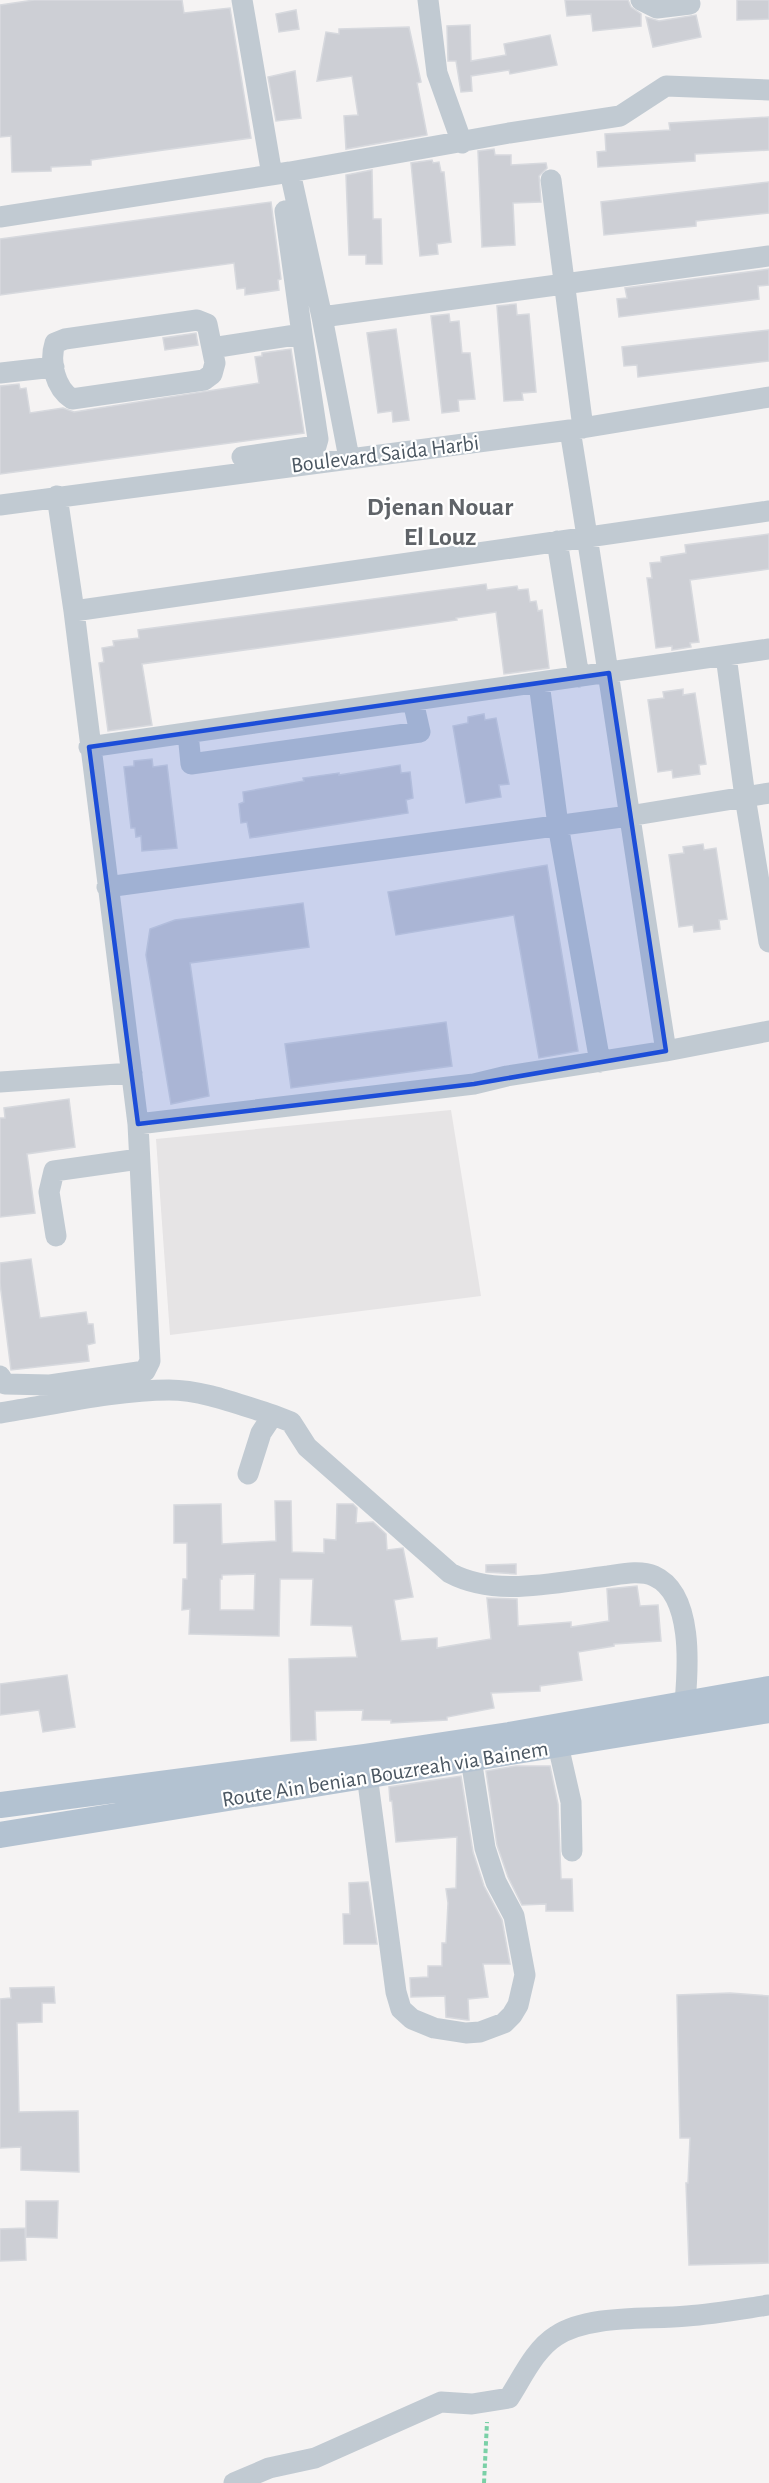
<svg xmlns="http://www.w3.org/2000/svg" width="769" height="2483" viewBox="0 0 769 2483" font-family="'Alegreya Sans',sans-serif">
	<rect width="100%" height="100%" fill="#f5f3f3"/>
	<path fill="#e6e4e5" d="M451,1110L481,1296L170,1335L156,1139Z"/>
	<path fill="#cdcfd5" stroke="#d7d9de" stroke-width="1.5" fill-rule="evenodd" d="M34,0H182L184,13L230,8L251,138L91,160V165L51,167V171L12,172L11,136L0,137V5Z
		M565,0H628L631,7L641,14V26L593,31L591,14L567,16Z
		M737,0H769V19L737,20Z
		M296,10L299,29L279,32L276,14Z
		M696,15L701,37L653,47L646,17L659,21Z
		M470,25L471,61L506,55L504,44L550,35L557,65L510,74L509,70L471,76L472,91L461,92L456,61H448L447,26Z
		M409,27L421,82L417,83L427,135L346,149L344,116L358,115L352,76L317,81L326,32L339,34V29Z
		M295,71L301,118L276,121L268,77Z
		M769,117V150L695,154V161L598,167L597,152L606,151L605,134L670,130L669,123Z
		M494,149L495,155H511V165L546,163L547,168L539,176L541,202L513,203L515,245L482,247L478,151Z
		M432,160L433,163L439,162L441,172H444L451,242L437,244L438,254L420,256L411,163Z
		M372,170L373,219H381L382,264H366V255H349L346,175Z
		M769,182V213L696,221V226L604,235L601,202Z
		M271,202L281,279L278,280L279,290L245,295V288L237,289L234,263L0,295V239Z
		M769,269V285L758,286L759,299L619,317L617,299L627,298L625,288Z
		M516,304L517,315L529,314L536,392L522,393L523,400L504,401L497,306Z
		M449,314L450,322L459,321L462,353H470L475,399L458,400L459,411L442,413L431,316Z
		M396,329L409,420L393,422L392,411L378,413L367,333Z
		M769,330V361L638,377L637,365L624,366L622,347Z
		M196,333L198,345L165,350L163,338Z
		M291,349L304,433L0,474V386L19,384L20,389L26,388L30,413L63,408L74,412L259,383L255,357L262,356V353Z
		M769,534V569L690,580L699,642L690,643L691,647L672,650V646L656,648L647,578H652L650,563L661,562V557L686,553L685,545Z
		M486,584L487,590L517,586L518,590L528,589L530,602L536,601L538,611L542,610L549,668L504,674L496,612L456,618L457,620L339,637L142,664L152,725L108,731L99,663L104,662L102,648L114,646L113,641L139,638L138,630Z
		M683,689V695L695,693L706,764L699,765L700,774L673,778L672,770L658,772L648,700L664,698L663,692Z
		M484,714L485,720L496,718L509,784L499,785L501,797L466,803L453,726L468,723V717Z
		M152,759L153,767L167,765L177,848L142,851L141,836L136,837L135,828H131L124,767L134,766V761Z
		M400,765L401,773L410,772L413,798L406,800L408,813L250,838L247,822L241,823L239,804L244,802L243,792L304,781L303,778L339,773V775Z
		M703,844L704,850L716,848L727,919L719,920L720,929L694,932L693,925L679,927L669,855L684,853L683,847Z
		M547,865L578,1051L539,1058L514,915L396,935L388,892Z
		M303,903L309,947L190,963L209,1096L171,1104L146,955L150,929L175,920Z
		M446,1022L452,1066L291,1088L285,1044Z
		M69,1099L75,1147L27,1154L35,1213L0,1217V1118H5L4,1108Z
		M31,1259L40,1318L86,1312L88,1324H93L95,1343L87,1345L89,1361L11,1370L0,1283V1263Z
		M275,1501H291L292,1552L324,1553V1539L336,1540L337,1504H353L357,1508L356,1523L373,1522L386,1534L387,1550L403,1548L413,1597L394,1600L401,1641L437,1638V1648L491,1639L487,1598L517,1599L518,1626L571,1622V1627L609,1621L607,1589L637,1586L640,1606L658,1605L661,1641L614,1644V1646L578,1652L582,1680L540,1686V1691L491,1693L494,1708L447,1717V1720L391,1723V1720H362L363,1710L315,1711L316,1740L291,1741L289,1659L357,1657L352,1626L311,1625L313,1579H280L279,1636L189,1634L190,1609L182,1610L183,1579H187V1543H174V1505L221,1504L222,1544L276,1541ZM255,1574L254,1610H220V1579H222V1575Z
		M516,1564V1574L486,1572V1565Z
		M67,1675L75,1727L43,1732L39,1710L0,1715V1684Z
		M516,1766H550L558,1804L561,1879H572L573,1911H546V1904L522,1905L508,1877L497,1845L486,1771Z
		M461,1776L473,1852L484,1886L502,1920L510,1964H483L488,1997L468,1999L469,2020H467L446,2017L445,1996L411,1997L410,1978L428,1977V1966H442V1943H446L448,1903L446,1889L456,1888L457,1837L396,1842L392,1801H390L389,1787Z
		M368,1882L377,1944H344L343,1914H350L349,1883Z
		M54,1987L55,2003H42V2022L17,2023L19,2112L78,2111L79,2172L21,2170V2147L0,2148V1999L11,1998L10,1988Z
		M730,1993L769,1996V2263L689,2265L686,2183H688L690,2138H680L677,1995Z
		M26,2201H58L57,2238L26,2237Z
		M25,2228L26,2260L0,2261V2229Z"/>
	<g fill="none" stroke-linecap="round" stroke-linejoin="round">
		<path stroke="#7ad0a6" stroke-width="4" stroke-dasharray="4.5 3" stroke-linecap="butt" d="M484,2483L487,2422"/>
		<path stroke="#c1cad2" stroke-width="21" d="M242,0L272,175
			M428,0L437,73L462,143
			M641,0L657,8L690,4
			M290,172L322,317L349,458
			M551,180L583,428
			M0,217L290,172L509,133L620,116L666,86L769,90
			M322,317L769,256
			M197,320L207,324L215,363L212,374L204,380L72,399C55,388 49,362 55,343L65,339Z
			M212,348L302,334L285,211
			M0,373L54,367
			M242,457L316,446L318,439L302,334
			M0,505L570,430L769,397
			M557,541L579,677
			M74,611L769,511
			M726,656L745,797L769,942
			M539,683L558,825L600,1062
			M188,733L191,764L420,732L413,701
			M89,747L769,649
			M107,887L629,816L769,793
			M666,1051L769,1031
			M0,1082L132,1073
			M138,1124L474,1084L507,1076L666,1051C633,844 604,637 570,430
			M56,1236L49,1192L54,1171L139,1159
			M0,1376L5,1384L50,1385L145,1371L150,1361L138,1124L74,611L57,496
			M0,1413C52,1405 117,1390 169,1390C204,1390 240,1405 273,1415
			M248,1474L261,1433L273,1415L291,1422L307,1447L450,1573C497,1598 557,1582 608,1576C622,1574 640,1570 654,1576C694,1594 688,1669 685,1703
			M558,1745L571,1802L572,1851
			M365,1760L396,1992L401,2009L412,2019L434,2028L466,2033L480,2032L504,2023L512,2015L518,2005L525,1975L514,1916L496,1882L485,1848L471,1759
			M234,2483L269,2468L315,2458L441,2402L472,2404L509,2398C522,2378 535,2349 556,2336C589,2314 648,2320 687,2316C714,2314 742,2309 769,2305"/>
		<path stroke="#b3c2d1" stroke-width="26" d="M0,1805L365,1757L509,1735L769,1689
			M0,1835L769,1710"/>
	</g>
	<path fill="#1d4ed8" fill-opacity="0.2" stroke="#1d4ed8" stroke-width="4.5" stroke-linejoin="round" d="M609,673L666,1051L474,1084L138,1124L89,747Z"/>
	<g text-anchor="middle" stroke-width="4.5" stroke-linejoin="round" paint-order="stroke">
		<g font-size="22" fill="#4a5661" stroke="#fff">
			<text transform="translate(385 453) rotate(-7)" y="8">Boulevard Saida Harbi</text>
			<text transform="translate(385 1773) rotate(-9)" y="8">Route Ain benian Bouzreah via Bainem</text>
		</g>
		<g font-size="26" font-weight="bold" fill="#5f6368" stroke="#fff">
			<text x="440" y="515">Djenan Nouar<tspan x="440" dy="30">El Louz</tspan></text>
		</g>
	</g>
</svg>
